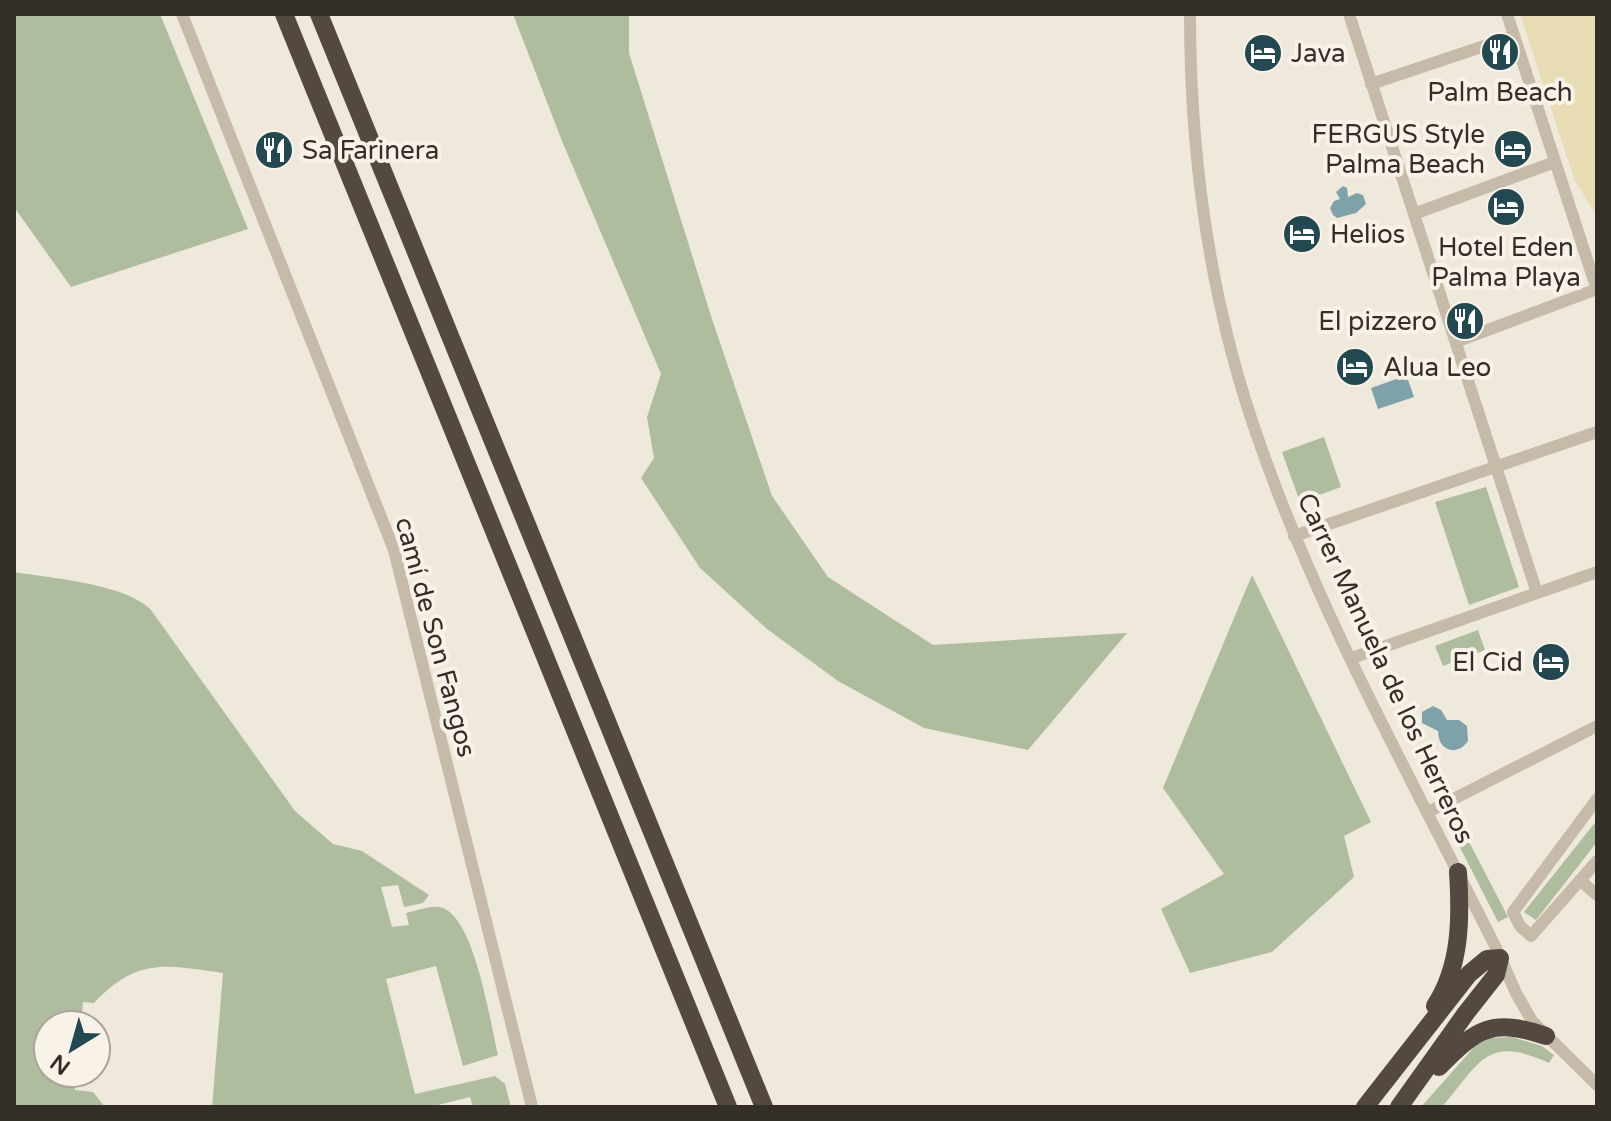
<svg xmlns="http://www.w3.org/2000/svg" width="1611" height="1121" viewBox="0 0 1611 1121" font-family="'Varela Round',sans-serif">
	<rect width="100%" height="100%" fill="#efe9dc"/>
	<path fill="#aebd9d" d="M14,14H160L248,229L71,287L14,207Z
		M513,14H629V53L711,316L772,496L828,577L933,645L1127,633L1028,750L924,728L838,681L767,629L700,568L641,478L654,458L647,417L661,374L562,141Z
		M1324,437L1341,487L1300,502L1282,452Z
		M1486,487L1519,587L1469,605L1435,502Z
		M14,572C50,578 127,584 151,610L295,811L333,844L362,851L429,895L423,903L404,907L398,885L381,887L392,927L409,925L406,913C417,911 432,904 443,908C475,920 490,1022 498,1055L463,1066L436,966L386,979L415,1094L495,1076L505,1084L511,1107H473L470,1097L430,1107H212L223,973C165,965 138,957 94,1003L83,1002L81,1025H48V1073H76L75,1090L93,1092L105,1107H14Z
		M1252,575L1371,822L1344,836L1354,877L1272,952L1190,973L1161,909L1224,874L1163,788Z
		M1478,630L1485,650L1443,666L1435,646Z
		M1453,811L1508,917L1498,922L1444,816Z
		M1597,820V842L1536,920L1524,912Z
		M1512,1037L1542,1046L1554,1055L1549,1063C1486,1034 1480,1063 1442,1107H1421L1475,1046L1490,1038Z"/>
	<path fill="#e8ddb5" d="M1520,14H1597V217L1574,179Z"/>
	<path fill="#7ea2aa" d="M1343,186L1347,188L1348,197L1357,193L1363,195L1366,204L1356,213L1337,218L1333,215L1330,208L1334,201L1340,199L1336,192Z
		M1402,377L1408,380L1414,397L1378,409L1371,388Z
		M1433,706L1441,710L1447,720H1459L1467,726L1468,741C1457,757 1438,751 1438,731L1422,723V712Z"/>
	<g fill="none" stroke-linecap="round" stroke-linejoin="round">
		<path stroke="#c6baa9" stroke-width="12" d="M182,14L394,550L532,1107
			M1190,14C1190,161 1211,308 1261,447C1322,621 1415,785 1497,950L1516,993L1532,1021L1597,1085
			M1349,14L1537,593
			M1507,14L1597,290
			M1371,84L1514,36
			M1414,214L1555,162
			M1456,342L1597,289
			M1294,536L1597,432
			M1352,658L1597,572
			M1597,799L1513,912L1520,926L1531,936L1597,861
			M1428,812L1597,726
			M1580,880L1597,895"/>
		<path stroke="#544940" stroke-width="18" d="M284,14L728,1107
			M319,14L764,1107
			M1435,1006C1461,966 1461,918 1458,872
			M1439,1067C1477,1028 1492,1018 1546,1036
			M1365,1107L1469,974L1487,959L1500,958L1496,975L1466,1013L1399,1107"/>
	</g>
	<defs>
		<symbol id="restaurant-disc" viewBox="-11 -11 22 22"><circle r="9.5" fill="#224852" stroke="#f8f2e8"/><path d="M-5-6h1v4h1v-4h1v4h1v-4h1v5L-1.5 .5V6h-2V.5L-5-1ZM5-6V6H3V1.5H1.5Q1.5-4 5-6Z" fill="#fff"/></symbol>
		<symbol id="hotel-disc" viewBox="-11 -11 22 22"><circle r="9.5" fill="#224852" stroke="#f8f2e8"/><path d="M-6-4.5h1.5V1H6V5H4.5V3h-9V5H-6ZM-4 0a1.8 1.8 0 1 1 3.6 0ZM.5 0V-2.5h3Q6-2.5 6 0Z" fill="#fff"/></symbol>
	</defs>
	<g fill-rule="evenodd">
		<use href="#restaurant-disc" x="1478" y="30" width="44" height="44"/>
		<use href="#hotel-disc" x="1241" y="31" width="44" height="44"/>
		<use href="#hotel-disc" x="1491" y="127" width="44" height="44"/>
		<use href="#restaurant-disc" x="252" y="128" width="44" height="44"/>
		<use href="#hotel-disc" x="1484" y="185" width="44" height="44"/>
		<use href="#hotel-disc" x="1280" y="212" width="44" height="44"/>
		<use href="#restaurant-disc" x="1443" y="299" width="44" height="44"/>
		<use href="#hotel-disc" x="1333" y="345" width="44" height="44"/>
		<use href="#hotel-disc" x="1529" y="640" width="44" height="44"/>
	</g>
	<g text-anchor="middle" stroke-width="8" stroke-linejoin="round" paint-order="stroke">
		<g font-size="26" fill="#342e28" stroke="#f8f2e8" text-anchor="start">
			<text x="1291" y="62">Java</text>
			<text x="1500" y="101" text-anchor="middle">Palm Beach</text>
			<text x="1485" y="143" text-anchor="end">FERGUS Style<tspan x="1485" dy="30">Palma Beach</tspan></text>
			<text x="302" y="159">Sa Farinera</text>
			<text x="1330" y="243">Helios</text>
			<text x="1506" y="256" text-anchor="middle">Hotel Eden<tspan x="1506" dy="30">Palma Playa</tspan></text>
			<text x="1437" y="330" text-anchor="end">El pizzero</text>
			<text x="1383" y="376">Alua Leo</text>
			<text x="1523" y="671" text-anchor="end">El Cid</text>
		</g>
		<g font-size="26" fill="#342e28" stroke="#f8f2e8">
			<text transform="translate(436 637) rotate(75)" y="9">camí de Son Fangos</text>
			<text transform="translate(1386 668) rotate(65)" y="9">Carrer Manuela de los Herreros</text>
		</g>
	</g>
	<rect width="1611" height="1121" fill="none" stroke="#342e28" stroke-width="32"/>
	<g transform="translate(72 1049) rotate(217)"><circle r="38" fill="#f8f2e8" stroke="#aaa49b" stroke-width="2"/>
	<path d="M0-6L14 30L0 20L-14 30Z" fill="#224852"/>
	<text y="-12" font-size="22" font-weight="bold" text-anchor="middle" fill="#342e28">N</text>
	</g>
</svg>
